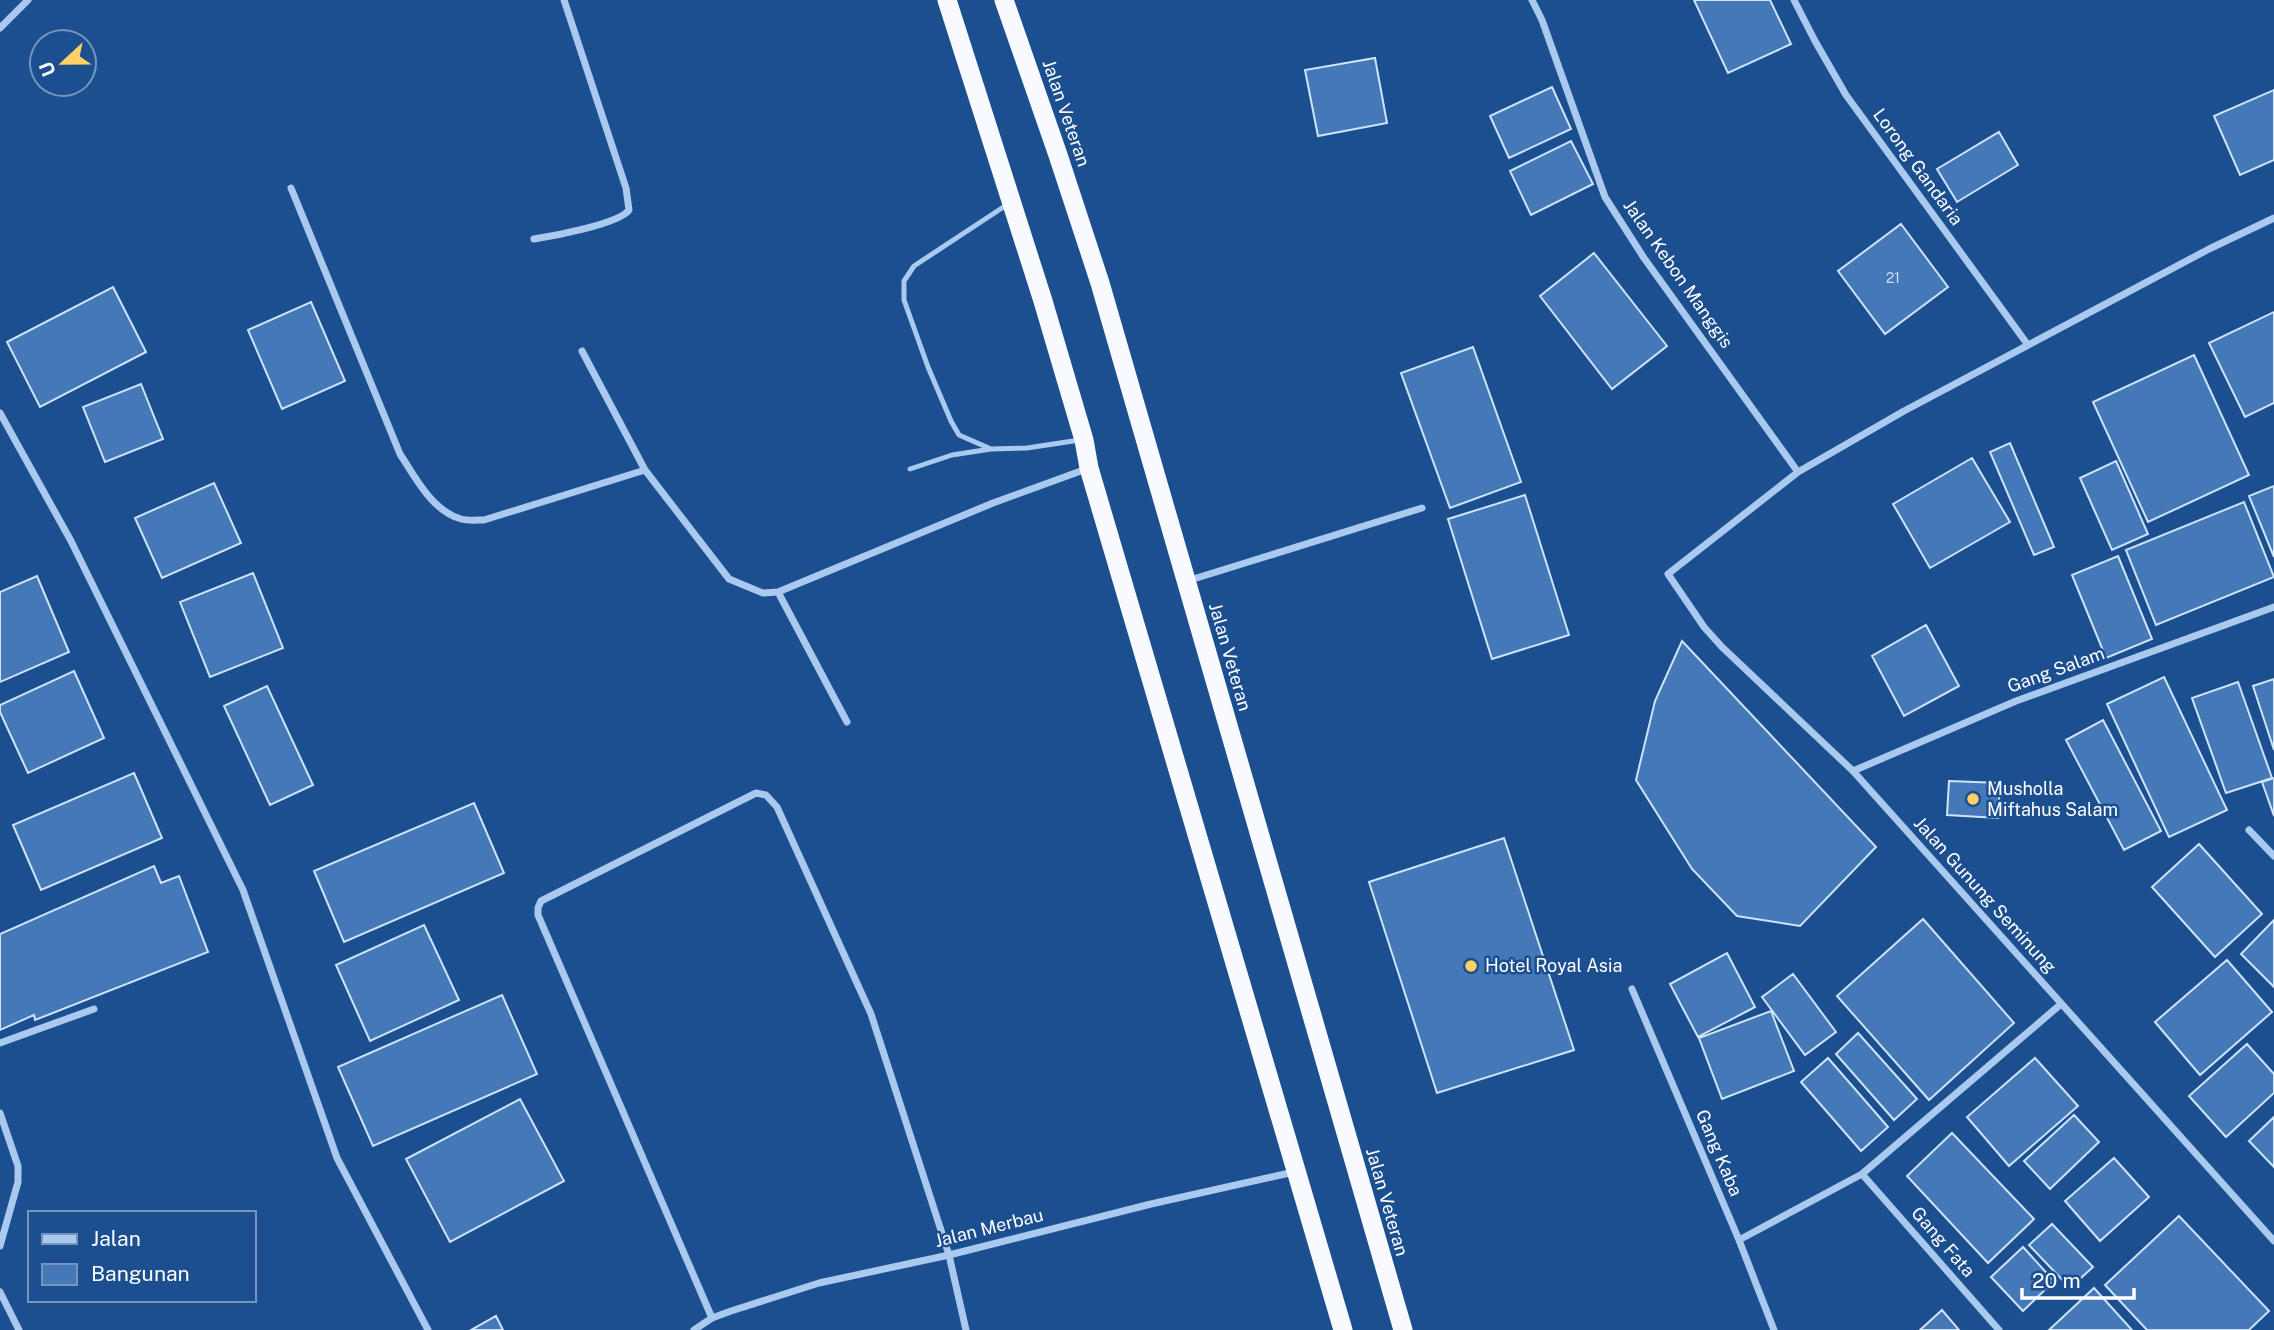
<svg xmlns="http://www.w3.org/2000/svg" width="2274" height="1330" viewBox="0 0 2274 1330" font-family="'Public Sans',sans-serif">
	<rect width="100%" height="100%" fill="#1b4f8f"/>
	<path fill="#4478b7" stroke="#cfe3fa" stroke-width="2" d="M1694,0H1770L1791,44L1728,73Z
		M1375,58L1387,123L1318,136L1305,70Z
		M1552,87L1571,129L1509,158L1490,116Z
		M2274,90V160L2240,175L2214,116Z
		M1999,132L2018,165L1957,202L1937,169Z
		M1571,141L1593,184L1531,215L1510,171Z
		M1901,224L1948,287L1885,334L1838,271Z
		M1594,253L1667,346L1612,389L1540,296Z
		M113,287L146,352L40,407L7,342Z
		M311,302L345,381L282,409L248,330Z
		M2274,312V403L2245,417L2209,343Z
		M1473,347L1521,482L1450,508L1401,373Z
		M2194,355L2249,475L2148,522L2093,402Z
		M141,384L163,439L105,462L83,407Z
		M2010,443L2054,547L2034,555L1990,452Z
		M1972,458L2010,522L1930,568L1893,504Z
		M2116,461L2148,534L2112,550L2080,478Z
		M214,483L241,543L162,578L135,518Z
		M2274,486V557L2249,496Z
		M1525,495L1569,635L1492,659L1448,519Z
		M2244,502L2274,577L2156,625L2126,550Z
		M2118,556L2152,639L2106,658L2072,575Z
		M253,573L283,648L210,677L180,602Z
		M37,576L69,652L0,682V592Z
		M1926,625L1959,686L1904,716L1872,656Z
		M1682,641L1876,847L1800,926L1737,916L1692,869L1636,780L1655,701Z
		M74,671L104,738L28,773L0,712V705Z
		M2164,677L2227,810L2169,837L2107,704Z
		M2274,679V750L2253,686Z
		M2238,682L2272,778L2226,793L2192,698Z
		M267,686L313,785L270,805L224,706Z
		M2103,720L2161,831L2124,850L2066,740Z
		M134,773L162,838L41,890L13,825Z
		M2274,778V816L2262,782Z
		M1949,781L2000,783L1998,818L1947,815Z
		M474,803L504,873L344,942L314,871Z
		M1504,838L1574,1050L1437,1093L1369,882Z
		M2199,844L2262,914L2215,957L2152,887Z
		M154,866L161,883L179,876L208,952L35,1020L34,1015L0,1030V934Z
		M1923,919L2014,1023L1929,1100L1837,996Z
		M2274,920V987L2241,954Z
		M424,925L459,1000L370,1041L336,965Z
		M1727,953L1755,1007L1698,1037L1670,984Z
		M2227,960L2272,1012L2200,1075L2155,1022Z
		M1793,974L1836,1032L1805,1055L1762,997Z
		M502,995L537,1074L373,1146L338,1067Z
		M1771,1011L1794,1071L1722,1099L1699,1038Z
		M1858,1033L1917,1099L1894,1120L1836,1054Z
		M2247,1044L2274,1074V1093L2226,1137L2189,1096Z
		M1828,1058L1888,1127L1861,1151L1801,1082Z
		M2035,1058L2078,1106L2009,1166L1967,1117Z
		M520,1099L564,1181L450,1242L406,1159Z
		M2074,1115L2099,1142L2050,1189L2024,1161Z
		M2274,1117V1167L2249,1141Z
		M1952,1133L2034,1219L1988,1263L1907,1176Z
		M2114,1158L2149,1197L2100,1241L2065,1201Z
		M2179,1216L2269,1311L2249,1330H2147L2105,1285Z
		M2052,1224L2093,1267L2070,1288L2029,1245Z
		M2023,1247L2054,1281L2023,1311L1991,1277Z
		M2094,1288L2132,1330H2049Z
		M1942,1310L1959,1330H1920Z
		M496,1316L503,1330H471Z"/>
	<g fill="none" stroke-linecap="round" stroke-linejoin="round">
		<path stroke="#a9c9ee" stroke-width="5" d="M1008,204L914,266L904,281V300L928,367L951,421L959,435L991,449L1027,448L1080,440
			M910,469L952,455L991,449"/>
		<path stroke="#a9c9ee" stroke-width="7" d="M1532,0L1542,20L1605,197L1644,258L1798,472
			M1794,0L1815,41L1846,95L2028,345
			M0,28L28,0
			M291,188L400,454C415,477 432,511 461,519C468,521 477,520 484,520L645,470
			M2274,218L2209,249L1904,411L1798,472L1668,574L1704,627L1722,647L1853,771L2274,1241
			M534,239C553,236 619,224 629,210L626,188L564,0
			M582,351L645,470L729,579L763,593L778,592L993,503L1089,468
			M0,413L71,541L243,890L337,1158L428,1330
			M1187,581L1422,508
			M778,592L847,722
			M1853,771L2016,701L2274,607
			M2249,830L2274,856
			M1632,989L1739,1240L1774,1330
			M0,1043L94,1009
			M0,1113L18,1166V1182L0,1246
			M1862,1174L1999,1330
			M1739,1240L1862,1174L2061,1004
			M0,1292L19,1330
			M712,1318L538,915V908L541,901L756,793L766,795L777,807L871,1014L949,1255L966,1330
			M694,1330L712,1318L731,1311L819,1283L949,1255L1151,1204L1294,1172"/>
		<path stroke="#f8faff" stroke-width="19" d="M947,0L1043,301L1084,440L1089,468L1343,1330
			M1004,0L1058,155L1100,283L1403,1330"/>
	</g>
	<g fill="#ffd166" stroke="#1b4f8f" stroke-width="2.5">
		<circle cx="1973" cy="799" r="7"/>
		<circle cx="1471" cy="966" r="7"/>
	</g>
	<g text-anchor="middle" stroke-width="5" stroke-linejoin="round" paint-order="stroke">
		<g font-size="14" fill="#d0dded">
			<text x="1893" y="283">21</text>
		</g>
		<g font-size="18" fill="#fff" stroke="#1b4f8f">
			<text transform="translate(1066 113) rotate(71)" y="6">Jalan Veteran</text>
			<text transform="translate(1918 167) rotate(54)" y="6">Lorong Gandaria</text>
			<text transform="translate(1678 274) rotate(55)" y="6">Jalan Kebon Manggis</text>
			<text transform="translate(1230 657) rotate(74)" y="6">Jalan Veteran</text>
			<text transform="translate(2056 670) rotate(-20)" y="6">Gang Salam</text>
			<text transform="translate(1985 895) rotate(48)" y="6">Jalan Gunung Seminung</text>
			<text transform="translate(1719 1153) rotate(67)" y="6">Gang Kaba</text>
			<text transform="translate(1387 1202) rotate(74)" y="6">Jalan Veteran</text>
			<text transform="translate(989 1228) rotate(-14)" y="6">Jalan Merbau</text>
			<text transform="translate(1943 1242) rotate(49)" y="6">Gang Fata</text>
		</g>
		<g font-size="18" fill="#fff" stroke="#1b4f8f" text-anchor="start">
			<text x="1987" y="795">Musholla<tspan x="1987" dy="21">Miftahus Salam</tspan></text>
			<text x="1485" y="972">Hotel Royal Asia</text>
		</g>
	</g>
	<rect x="28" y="1211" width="228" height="91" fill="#1b4f8f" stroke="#7695bc" stroke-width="2"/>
	<rect x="42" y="1234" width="35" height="10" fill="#a9c9ee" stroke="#7695bc" stroke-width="2"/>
	<text x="91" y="1246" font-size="21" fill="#ffffff">Jalan</text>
	<rect x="42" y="1264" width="35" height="21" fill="#4478b7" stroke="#7695bc" stroke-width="2"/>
	<text x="91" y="1281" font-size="21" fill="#ffffff">Bangunan</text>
	<g transform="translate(63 63) rotate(248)"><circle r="33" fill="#1b4f8f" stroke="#7695bc" stroke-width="2"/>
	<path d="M0-5L12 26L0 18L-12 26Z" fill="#ffd166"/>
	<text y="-10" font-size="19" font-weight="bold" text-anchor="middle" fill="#ffffff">U</text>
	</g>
	<path d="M2022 1288v10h112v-10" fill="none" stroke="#ffffff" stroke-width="3.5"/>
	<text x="2032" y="1288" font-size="21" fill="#ffffff" stroke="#1b4f8f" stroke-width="5" paint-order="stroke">20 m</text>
</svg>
